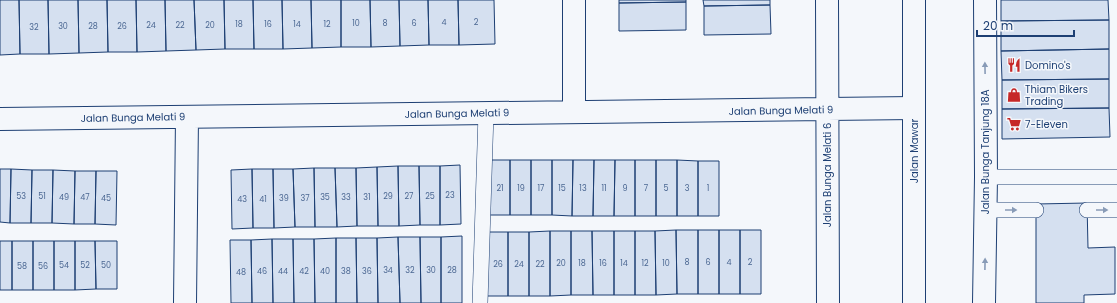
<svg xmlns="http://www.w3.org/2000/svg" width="1117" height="303" viewBox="0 0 1117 303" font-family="Poppins,sans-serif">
	<rect width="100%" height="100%" fill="#f4f7fb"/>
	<path fill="#d5e0f0" stroke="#1d3f73" d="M0,0H19L20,54L0,55Z
		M19,0H48L49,54H20Z
		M48,0H78L79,53L49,54Z
		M78,0H107L108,52L79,53Z
		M107,0H136L137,52H108Z
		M136,0H165L166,51L137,52Z
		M165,0H194L196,50L166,51Z
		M194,0H224L225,49L196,50Z
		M224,0H253L254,49H225Z
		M253,0H282L283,49H254Z
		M282,0H311L312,48L283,49Z
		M311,0H341V47L312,48Z
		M341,0H370L371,47H341Z
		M370,0H399L400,46L371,47Z
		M399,0H428L429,45L400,46Z
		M428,0H458L459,45H429Z
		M458,0H494L495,44L459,45Z
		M619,0H686V2L619,3Z
		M703,0H770V5L704,6Z
		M1001,0H1108L1109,20L1001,21Z
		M686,2V30L619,31V3Z
		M770,5L771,34L704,35V6Z
		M1109,20V49L1001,51V21Z
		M1109,49V79L1002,80L1001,51Z
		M1109,79V108L1002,109V80Z
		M1109,108L1110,137L1002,139V109Z
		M490,160H510V215H489Z
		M510,160H531V215H510Z
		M531,160H552V215H531Z
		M552,160H573L572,216L552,215Z
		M573,160H594L593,216H572Z
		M594,160H615L614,216H593Z
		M615,160H635V216H614Z
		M635,160H656V216H635Z
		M656,160H677V216H656Z
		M677,160L698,161V216H677Z
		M698,161H719V216H698Z
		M460,165L461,224L440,225V166Z
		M398,166L399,226H378L377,167Z
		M398,166H419L420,225L399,226Z
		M419,166H440V225H420Z
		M377,167L378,226H357L356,168Z
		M314,168L315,227H295L293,169Z
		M314,168H335L337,227H315Z
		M335,168H356L357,226L337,227Z
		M0,169H11L10,223L0,222Z
		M11,169L32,170L31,223H10Z
		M252,169L253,228L232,229L231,170Z
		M252,169H273L274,228H253Z
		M273,169H293L295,227L274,228Z
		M32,170H53L52,223H31Z
		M53,170L75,171L74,224L52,223Z
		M75,171H96L95,224H74Z
		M96,171H117L116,225L95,224Z
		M1087,203L1088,248L1115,247V294L1084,295V303H1036V204Z
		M676,230H698V294H677Z
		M676,230L677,294L656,295L655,231Z
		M698,230H719V294H698Z
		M719,230H740V294H719Z
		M740,230H761V294H740Z
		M550,231H571V295L550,296Z
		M550,231V296H529V232Z
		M571,231H592L593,295H571Z
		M592,231H614V295H593Z
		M614,231H635V295H614Z
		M635,231H655L656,295H635Z
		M487,232H508V296H487Z
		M508,232H529V296H508Z
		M462,236V303H441V237Z
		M398,237H420L421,303H400Z
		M398,237L400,303H378L377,238Z
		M420,237H441V303H421Z
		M336,238H356L357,303H336Z
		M336,238V303H315L314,239Z
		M356,238H377L378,303H357Z
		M272,239H293L294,303H273Z
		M272,239L273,303H252L251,240Z
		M293,239H314L315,303H294Z
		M230,240H251L252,303H231Z
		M0,241H12V290H0Z
		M12,241H33V290H12Z
		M33,241H54V290H33Z
		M54,241H75V290H54Z
		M75,241H95L96,289L75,290Z
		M95,241H117V289H96Z"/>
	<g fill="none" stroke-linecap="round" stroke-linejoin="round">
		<defs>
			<path id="lane" d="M986,177H1117
				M986,210H1036
				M1087,210H1117
				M480,303L486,113"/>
			<path id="street" d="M574,0V112
				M827,0L828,303
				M0,119L914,108
				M185,303L187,117
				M984,303L986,177L985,0"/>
			<path id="secondary" d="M914,0V303"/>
		</defs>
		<use href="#lane" stroke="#1d3f73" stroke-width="16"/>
		<use href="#street" stroke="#1d3f73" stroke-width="24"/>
		<use href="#secondary" stroke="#1d3f73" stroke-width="24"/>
		<use href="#lane" stroke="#f4f7fb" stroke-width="15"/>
		<use href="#street" stroke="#f4f7fb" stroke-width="22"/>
		<use href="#secondary" stroke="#f4f7fb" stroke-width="22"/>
	</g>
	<defs><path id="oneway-solid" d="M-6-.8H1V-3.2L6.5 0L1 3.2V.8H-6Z"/></defs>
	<g fill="#889bb7">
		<use href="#oneway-solid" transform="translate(985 68) rotate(-91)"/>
		<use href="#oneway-solid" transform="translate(1011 210)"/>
		<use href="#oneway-solid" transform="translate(1102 210)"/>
		<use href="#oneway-solid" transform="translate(985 264) rotate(-89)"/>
	</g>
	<defs>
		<symbol id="restaurant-bare" viewBox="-9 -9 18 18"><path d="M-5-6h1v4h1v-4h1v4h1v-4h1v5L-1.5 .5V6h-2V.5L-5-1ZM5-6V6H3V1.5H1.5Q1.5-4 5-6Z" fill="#c62828" stroke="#f4f7fb" stroke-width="2.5" paint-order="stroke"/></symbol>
		<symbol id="shop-bare" viewBox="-9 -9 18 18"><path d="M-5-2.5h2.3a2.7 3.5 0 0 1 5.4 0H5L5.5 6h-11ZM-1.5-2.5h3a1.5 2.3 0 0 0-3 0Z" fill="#c62828" stroke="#f4f7fb" stroke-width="2.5" paint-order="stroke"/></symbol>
		<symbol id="supermarket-bare" viewBox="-9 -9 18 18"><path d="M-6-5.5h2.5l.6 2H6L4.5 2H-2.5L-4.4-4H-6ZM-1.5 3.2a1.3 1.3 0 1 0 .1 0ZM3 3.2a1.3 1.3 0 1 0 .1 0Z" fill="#c62828" stroke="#f4f7fb" stroke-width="2.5" paint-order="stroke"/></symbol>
	</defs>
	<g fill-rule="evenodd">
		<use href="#restaurant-bare" x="1004" y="55" width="20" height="20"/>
		<use href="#shop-bare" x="1004" y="85" width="20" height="20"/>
		<use href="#supermarket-bare" x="1004" y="114" width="20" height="20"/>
	</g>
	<g text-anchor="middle" stroke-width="3" stroke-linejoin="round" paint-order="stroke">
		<g font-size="8" fill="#4b6792">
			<text x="444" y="25">4</text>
			<text x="476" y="25">2</text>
			<text x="356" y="26">10</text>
			<text x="385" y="26">8</text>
			<text x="414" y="26">6</text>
			<text x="239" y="27">18</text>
			<text x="268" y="27">16</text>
			<text x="297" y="27">14</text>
			<text x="327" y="27">12</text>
			<text x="151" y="28">24</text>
			<text x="180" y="28">22</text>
			<text x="210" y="28">20</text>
			<text x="63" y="29">30</text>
			<text x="93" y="29">28</text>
			<text x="122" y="29">26</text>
			<text x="34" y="30">32</text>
			<text x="500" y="191">21</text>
			<text x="521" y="191">19</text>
			<text x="541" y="191">17</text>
			<text x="562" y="191">15</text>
			<text x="583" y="191">13</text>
			<text x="604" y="191">11</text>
			<text x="625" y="191">9</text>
			<text x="646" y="191">7</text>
			<text x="666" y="191">5</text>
			<text x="687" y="191">3</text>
			<text x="708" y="191">1</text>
			<text x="450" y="198">23</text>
			<text x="21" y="199">53</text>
			<text x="42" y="199">51</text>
			<text x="388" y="199">29</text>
			<text x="409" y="199">27</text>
			<text x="430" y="199">25</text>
			<text x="64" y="200">49</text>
			<text x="85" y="200">47</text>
			<text x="325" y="200">35</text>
			<text x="346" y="200">33</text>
			<text x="367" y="200">31</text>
			<text x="106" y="201">45</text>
			<text x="284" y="201">39</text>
			<text x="305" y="201">37</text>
			<text x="242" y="202">43</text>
			<text x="263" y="202">41</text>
			<text x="687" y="265">8</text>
			<text x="708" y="265">6</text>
			<text x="729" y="265">4</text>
			<text x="750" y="265">2</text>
			<text x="561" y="266">20</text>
			<text x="582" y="266">18</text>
			<text x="603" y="266">16</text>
			<text x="624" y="266">14</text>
			<text x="645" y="266">12</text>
			<text x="666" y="266">10</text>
			<text x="498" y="267">26</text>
			<text x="519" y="267">24</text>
			<text x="540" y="267">22</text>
			<text x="64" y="268">54</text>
			<text x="85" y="268">52</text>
			<text x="106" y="268">50</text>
			<text x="22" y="269">58</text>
			<text x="43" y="269">56</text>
			<text x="388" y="273">34</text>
			<text x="410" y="273">32</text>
			<text x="431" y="273">30</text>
			<text x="452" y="273">28</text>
			<text x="262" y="274">46</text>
			<text x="283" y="274">44</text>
			<text x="304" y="274">42</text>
			<text x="325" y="274">40</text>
			<text x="346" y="274">38</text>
			<text x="367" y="274">36</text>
			<text x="241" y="275">48</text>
		</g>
		<g font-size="10" fill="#1d3f73" stroke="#f4f7fb" text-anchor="start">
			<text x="1025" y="69">Domino's</text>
			<text x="1025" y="93">Thiam Bikers<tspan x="1025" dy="12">Trading</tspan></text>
			<text x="1025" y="128">7-Eleven</text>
		</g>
		<g font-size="10" fill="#1d3f73" stroke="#f4f7fb">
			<text transform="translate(781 110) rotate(-1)" y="4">Jalan Bunga Melati 9</text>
			<text transform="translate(457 113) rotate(-1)" y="4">Jalan Bunga Melati 9</text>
			<text transform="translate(133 117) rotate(-1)" y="4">Jalan Bunga Melati 9</text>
			<text transform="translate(914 151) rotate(-90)" y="4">Jalan Mawar</text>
			<text transform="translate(985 152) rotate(-90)" y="4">Jalan Bunga Tanjung 18A</text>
			<text transform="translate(827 175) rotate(-90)" y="4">Jalan Bunga Melati 6</text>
		</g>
	</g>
	<path d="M977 30v6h97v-6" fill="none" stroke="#1d3f73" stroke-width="2"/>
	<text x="983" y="30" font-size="12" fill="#1d3f73" stroke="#f4f7fb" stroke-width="3" paint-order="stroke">20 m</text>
</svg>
